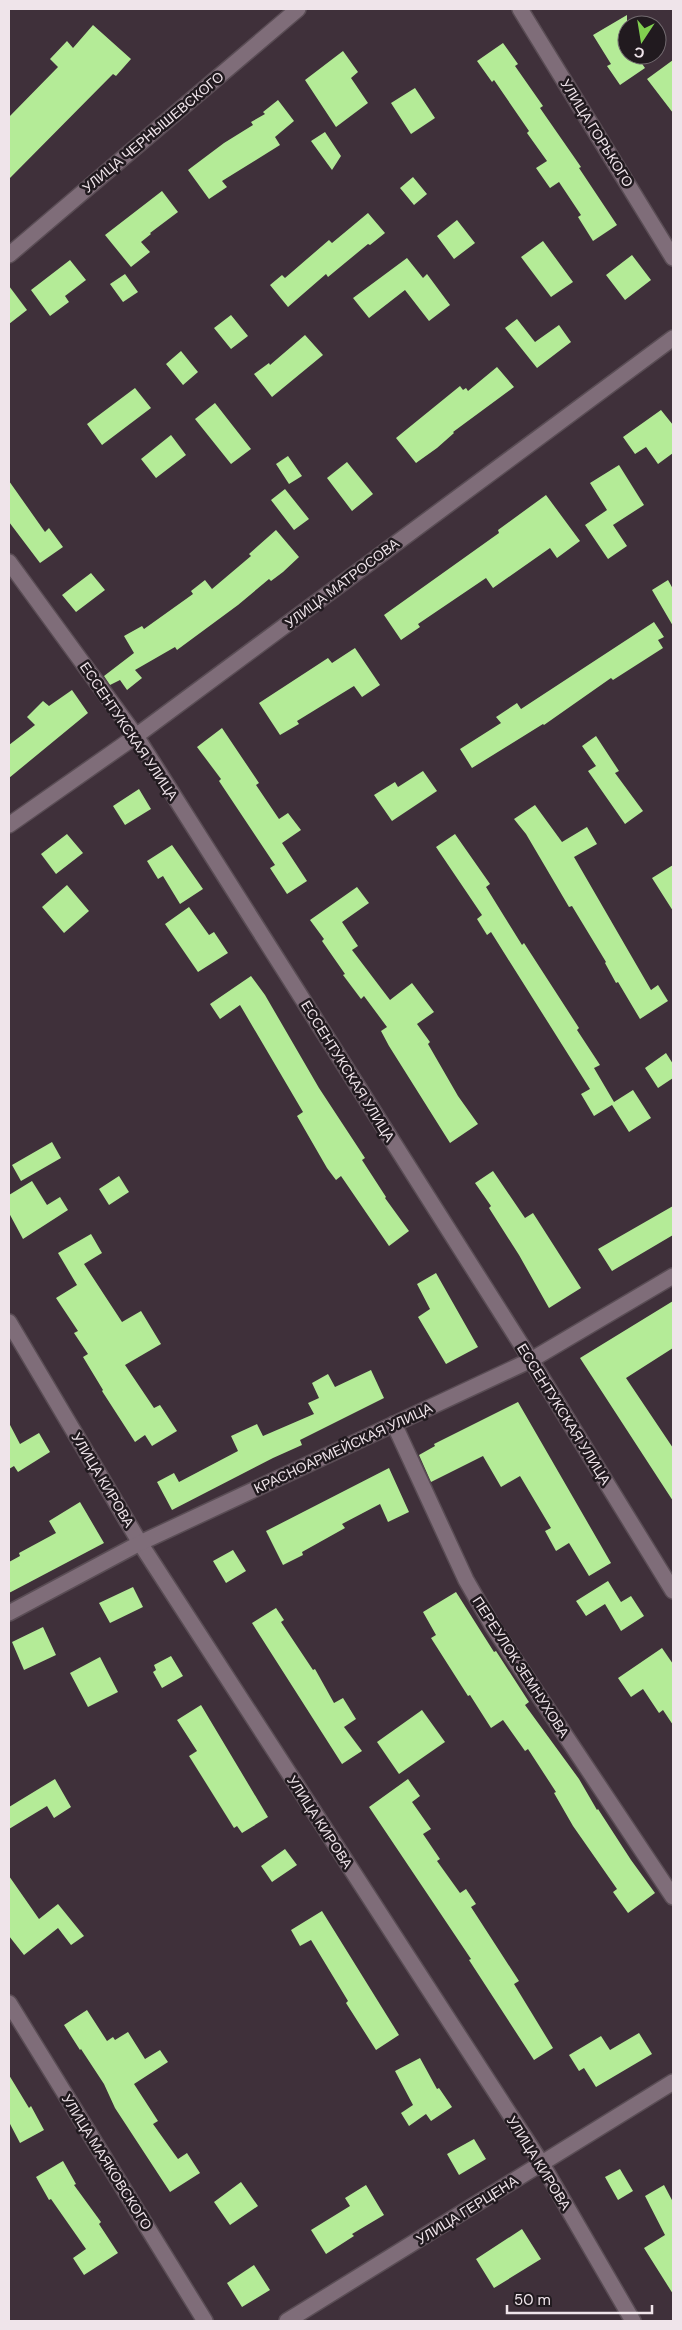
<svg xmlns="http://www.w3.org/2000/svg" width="682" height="2330" viewBox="0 0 682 2330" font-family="'DM Sans',sans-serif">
	<rect width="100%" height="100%" fill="#3f303a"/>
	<path fill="#b4eb97" d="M627,15V55H636L645,68L620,85L607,66L611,64L593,35Z
		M93,25L131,59L116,76L113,74L9,179V117L58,67L50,59L67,41L73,48Z
		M503,43L518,64L515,66L543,106L540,108L581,167L579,168L617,225L593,241L578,217L581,215L559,182L550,188L536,168L547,161L527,133L529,131L494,80L492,82L477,61Z
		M343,51L358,72L351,78L368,103L336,127L305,80Z
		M673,60V113L647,79Z
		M415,88L435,118L411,134L391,103Z
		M278,100L294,121L275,137L280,145L222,181L227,187L209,199L188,170L224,143L253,125L251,122L265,114L263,112Z
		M325,132L341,156L332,170L311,141Z
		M413,177L427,194L414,205L400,188Z
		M162,191L178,212L150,233L151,234L141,242L150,252L131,267L105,235Z
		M368,213L385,233L370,245L368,244L328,277L326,274L288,307L270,285L282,275L285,278L329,240L332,243Z
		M457,220L475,243L454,259L437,236Z
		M543,241L573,282L551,297L521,257Z
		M632,255L651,280L625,300L606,275Z
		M407,258L423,278L427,274L450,305L429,321L405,290L369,318L353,298Z
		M70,260L86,280L65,296L69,302L50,316L31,290Z
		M125,274L138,292L123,302L110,284Z
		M9,286L27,310L9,324Z
		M231,315L248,336L231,349L214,328Z
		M517,319L535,342L559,325L571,342L537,368L505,328Z
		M305,335L323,355L272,397L254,374L269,363L270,365Z
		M181,351L198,372L183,385L166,364Z
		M497,367L514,387L453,432L454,433L437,448L416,463L396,438L460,386L463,390L466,388L468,391Z
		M135,388L151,408L102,445L87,424Z
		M215,403L251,449L231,464L195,419Z
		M661,410L673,425V453L658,464L646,447L635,454L623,437Z
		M171,435L186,455L156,478L141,459Z
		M288,456L302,476L289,484L276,464Z
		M347,462L373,494L352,511L327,478Z
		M619,465L644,505L613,525L627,546L608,559L585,525L607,510L590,483Z
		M9,481L45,532L49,528L63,547L40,563L9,522Z
		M285,489L309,519L294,530L271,500Z
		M546,495L580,541L557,558L550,548L493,588L486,578L418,624L420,627L401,640L384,615L499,533L498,530Z
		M276,530L299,557L283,572L271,581L269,579L238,605L177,650L175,647L135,670L142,678L127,690L120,680L110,685L104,676L134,653L124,636L142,626L144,629L193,594L191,591L205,580L212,589L251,556L249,554Z
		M91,573L105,590L76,612L62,595Z
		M668,580L673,589V626L652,590Z
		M654,622L664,637L658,640L663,648L613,680L611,678L544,725L543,724L472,768L460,749L501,723L496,717L517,703L521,709Z
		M355,648L380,685L362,697L354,686L297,721L299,724L280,735L259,703L328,658L332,663Z
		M72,690L88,713L9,778V745L35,725L27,717L43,701L49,706Z
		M222,728L259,783L256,785L279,819L288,813L301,830L282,843L307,881L287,894L270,868L275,865L219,781L221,779L197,747Z
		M596,736L619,771L615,773L643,811L625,824L588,771L596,766L582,746Z
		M423,771L437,791L392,821L374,795L395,782L398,787Z
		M139,789L151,809L125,825L113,806Z
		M535,805L562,842L587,827L597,844L574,857L651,990L658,985L668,1001L640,1019L618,982L616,983L605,963L606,962L572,906L569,907L526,834L514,819Z
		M67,834L83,853L56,874L41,854Z
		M455,834L490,884L486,887L522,945L524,943L579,1028L577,1030L600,1065L594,1068L614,1102L633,1090L651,1118L629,1132L612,1105L594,1116L581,1094L590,1089L491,932L487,935L477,919L482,915L436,847Z
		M172,845L203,889L180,904L163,876L158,879L147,861Z
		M673,865V911L652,878Z
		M67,885L89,911L64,933L42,907Z
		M357,887L369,903L342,922L358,946L352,950L390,1000L412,983L434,1012L417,1024L430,1042L428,1044L458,1096L478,1124L450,1143L389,1046L381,1031L387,1027L364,996L361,999L343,975L345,974L322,941L324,939L310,920Z
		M189,907L209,935L214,932L228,953L198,972L165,924Z
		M251,976L265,995L319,1088L365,1158L362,1160L386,1197L385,1198L409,1231L389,1246L341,1176L336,1180L327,1168L297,1116L303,1112L240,1005L220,1019L210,1004Z
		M666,1053L673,1064V1078L658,1088L645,1068Z
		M52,1142L61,1158L21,1181L12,1165Z
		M493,1171L525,1218L533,1213L581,1288L549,1308L519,1255L489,1208L491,1206L475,1183Z
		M119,1176L129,1192L109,1205L99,1189Z
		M32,1181L47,1205L60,1197L68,1210L23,1239L9,1213V1195Z
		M673,1206V1235L612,1271L598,1249Z
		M91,1234L102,1253L84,1264L122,1322L141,1311L161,1344L125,1365L154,1408L160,1405L177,1431L152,1446L145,1435L135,1442L102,1391L103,1390L83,1357L88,1354L74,1333L78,1331L56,1298L77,1285L58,1253Z
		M436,1273L478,1347L446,1364L418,1317L430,1309L417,1284Z
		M673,1301V1348L626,1378L673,1448V1501L580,1358Z
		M371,1370L384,1398L300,1440L302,1445L273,1458L172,1510L157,1482L174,1473L179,1482L238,1451L231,1436L257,1424L263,1436L314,1414L308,1403L319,1398L312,1383L328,1374L335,1387Z
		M518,1402L611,1563L589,1576L569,1543L556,1551L545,1531L551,1528L520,1476L501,1487L483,1456L431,1482L419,1455L435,1446L434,1444Z
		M9,1423L20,1444L39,1433L50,1452L18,1472L14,1466L9,1469Z
		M389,1468L409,1512L388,1522L380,1504L342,1524L345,1528L302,1552L303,1555L283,1565L266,1531Z
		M80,1502L104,1543L9,1593V1562L20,1556L19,1553L56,1533L49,1521Z
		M233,1550L246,1571L226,1583L213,1561Z
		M608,1581L621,1602L631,1596L644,1616L621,1631L605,1604L586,1616L576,1601Z
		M133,1587L143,1607L110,1623L99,1603Z
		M456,1592L494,1652L496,1651L529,1702L525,1705L579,1779L597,1810L598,1809L631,1860L655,1893L628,1913L613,1892L617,1889L573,1826L554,1793L556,1792L528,1749L525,1751L503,1720L491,1728L470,1695L468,1696L431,1638L436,1635L423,1612Z
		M276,1608L284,1620L281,1622L313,1670L315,1669L334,1703L343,1698L356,1719L344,1727L362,1751L342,1764L252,1623Z
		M43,1627L56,1655L24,1670L12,1642Z
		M662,1648L673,1664V1725L663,1710L659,1713L643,1689L631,1697L618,1678Z
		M171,1656L183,1676L162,1688L153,1672L156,1670L154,1665Z
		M100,1657L118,1692L88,1707L70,1673Z
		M201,1705L268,1817L242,1833L237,1826L234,1828L189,1756L197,1751L177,1720Z
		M422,1710L445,1742L399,1774L377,1742Z
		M55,1779L71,1807L54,1818L47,1806L9,1829V1807Z
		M408,1779L420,1796L412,1802L431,1829L423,1834L440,1859L437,1861L460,1893L466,1889L476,1904L471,1907L519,1981L514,1984L553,2048L534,2060L469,1960L471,1959L369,1807Z
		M285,1849L297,1865L272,1882L261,1866Z
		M9,1876L39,1919L58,1904L84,1936L71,1945L58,1928L24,1955L9,1936Z
		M322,1911L399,2035L376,2050L346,2003L348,2001L311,1940L300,1946L291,1930Z
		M87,2010L107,2041L113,2037L115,2040L128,2032L145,2059L160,2050L168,2062L134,2084L158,2121L153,2124L178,2159L187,2153L200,2173L170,2192L115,2108L104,2084L81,2049L80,2050L64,2025Z
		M639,2033L652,2054L596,2087L584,2068L579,2071L569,2055L601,2036L610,2050Z
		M420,2058L437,2089L439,2088L452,2107L431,2121L426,2114L409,2126L401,2113L413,2105L395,2071Z
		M9,2075L29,2108L31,2106L44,2130L20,2143L9,2122Z
		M474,2139L486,2159L459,2175L447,2154Z
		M63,2161L76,2184L74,2185L101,2222L99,2224L118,2253L84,2275L73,2258L86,2249L51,2199L49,2200L36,2177Z
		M620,2169L633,2191L618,2200L605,2177Z
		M241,2182L258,2206L230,2225L214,2202Z
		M366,2185L384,2215L352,2234L354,2236L326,2254L311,2230L350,2206L345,2198Z
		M664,2185L673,2202V2294L644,2248L665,2235L645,2196Z
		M522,2229L541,2259L494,2288L476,2259Z
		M254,2265L270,2290L242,2307L227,2283Z"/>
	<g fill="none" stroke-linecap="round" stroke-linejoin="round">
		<defs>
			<path id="street" d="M520,9L673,258
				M9,255L298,9
				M9,562L136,736L531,1360L673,1591
				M9,825L136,736L673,338
				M9,1322L140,1543L542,2164L633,2321
				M394,1424L466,1580L493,1627L673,1897
				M287,2321L673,2082"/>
			<path id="secondary" d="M9,1613L140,1543L531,1360L673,1276
				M9,2003L205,2321"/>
		</defs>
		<use href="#street" stroke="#5a4d55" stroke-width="18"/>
		<use href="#secondary" stroke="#5a4d55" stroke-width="18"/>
		<use href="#street" stroke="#7f6d79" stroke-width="15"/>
		<use href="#secondary" stroke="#7f6d79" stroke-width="15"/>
	</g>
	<g text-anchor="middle" stroke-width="5" stroke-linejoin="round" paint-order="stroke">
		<g font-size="14" fill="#efe4ea" stroke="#211a1f">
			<text transform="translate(153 132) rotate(-40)" y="5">УЛИЦА ЧЕРНЫШЕВСКОГО</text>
			<text transform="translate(597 133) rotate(58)" y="5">УЛИЦА ГОРЬКОГО</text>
			<text transform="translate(342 583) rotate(-37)" y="5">УЛИЦА МАТРОСОВА</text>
			<text transform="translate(129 731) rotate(56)" y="5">ЕССЕНТУКСКАЯ УЛИЦА</text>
			<text transform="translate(348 1071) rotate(58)" y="5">ЕССЕНТУКСКАЯ УЛИЦА</text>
			<text transform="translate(564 1414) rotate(58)" y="5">ЕССЕНТУКСКАЯ УЛИЦА</text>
			<text transform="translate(343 1448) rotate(-25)" y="5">КРАСНОАРМЕЙСКАЯ УЛИЦА</text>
			<text transform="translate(103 1480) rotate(59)" y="5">УЛИЦА КИРОВА</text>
			<text transform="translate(521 1667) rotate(57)" y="5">ПЕРЕУЛОК ЗЕМНУХОВА</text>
			<text transform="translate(320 1822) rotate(57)" y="5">УЛИЦА КИРОВА</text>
			<text transform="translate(107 2162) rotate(58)" y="5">УЛИЦА МАЯКОВСКОГО</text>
			<text transform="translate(539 2163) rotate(58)" y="5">УЛИЦА КИРОВА</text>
			<text transform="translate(467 2210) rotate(-32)" y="5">УЛИЦА ГЕРЦЕНА</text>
		</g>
	</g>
	<rect width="682" height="2330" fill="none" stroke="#efe4ea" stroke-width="20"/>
	<g transform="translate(642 40) rotate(192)"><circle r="24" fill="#211a1f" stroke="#736b70"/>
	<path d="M0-4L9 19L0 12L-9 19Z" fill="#81d050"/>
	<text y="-8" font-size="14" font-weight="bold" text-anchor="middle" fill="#efe4ea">С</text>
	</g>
	<path d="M507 2305v8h145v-8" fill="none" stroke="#efe4ea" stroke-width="2.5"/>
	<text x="514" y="2305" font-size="15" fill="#efe4ea" stroke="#211a1f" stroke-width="4" paint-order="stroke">50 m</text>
</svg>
